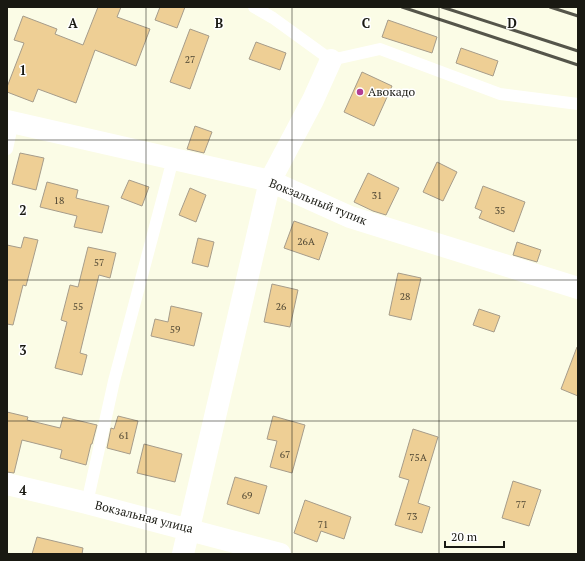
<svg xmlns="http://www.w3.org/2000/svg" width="585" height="561" viewBox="0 0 585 561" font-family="'PT Serif',serif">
	<rect width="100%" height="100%" fill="#fbfce6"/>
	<path fill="#eecf95" stroke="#a69c8a" d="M98,7H121L117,17L150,29L136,66L95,50L76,103L38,89L33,102L7,92V87L24,43L14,40L23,16L57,29L55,34L83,45Z
		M160,7H185L177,28L155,20Z
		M388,20L437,37L432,53L382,37Z
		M190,29L209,36L190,89L170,82Z
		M256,42L286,53L280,70L249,59Z
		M461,48L498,61L493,76L456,63Z
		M362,72L392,86L374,126L344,112Z
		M195,126L212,132L204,153L187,149Z
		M20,153L44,158L36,190L12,184Z
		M437,162L457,172L443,201L423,192Z
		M368,173L399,188L386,215L373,211L354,202Z
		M129,180L149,187L142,206L121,198Z
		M47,182L78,190L76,198L109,206L102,233L74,227L77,216L40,207Z
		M483,186L525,202L514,232L479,218L482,211L475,208Z
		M190,188L206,195L196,222L179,215Z
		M294,221L328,233L319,260L284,248Z
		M24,237L38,240L26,286L23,285L13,325L7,324V245L21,248Z
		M198,238L214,242L208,267L192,263Z
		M517,242L541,250L537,262L513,255Z
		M88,247L116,253L110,278L99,275L80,353L87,355L82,375L55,368L67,322L61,320L70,285L78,287Z
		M398,273L421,278L411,320L389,315Z
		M272,284L298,290L290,327L264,322Z
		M171,306L202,313L194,346L151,336L155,319L168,322Z
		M479,309L500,316L494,332L473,325Z
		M577,347H578V396L561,389Z
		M7,412L28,417L27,420L60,428L63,417L97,425L92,444H91L86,465L60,458L62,450L22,440L14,473L7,472Z
		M118,416L138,421L130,454L107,448L111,428L114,429Z
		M273,416L305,425L292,473L270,467L277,441L267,439Z
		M413,429L438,437L418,503L430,507L422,533L395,525L409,480L399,477Z
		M144,444L182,454L175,482L137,473Z
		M235,477L267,486L259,514L227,504Z
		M513,481L541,490L529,526L502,518Z
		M305,500L351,517L344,539L321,531L317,542L294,533Z
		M37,537L83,548L82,554H32Z"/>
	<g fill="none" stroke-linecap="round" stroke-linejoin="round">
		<path stroke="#fff" stroke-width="12" d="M254,7L273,18L331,60L380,49L500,94L578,104
			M7,149L13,121
			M87,503L114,381L173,159"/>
		<path stroke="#fff" stroke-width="22" d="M7,121L270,181L350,217L578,288
			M7,484L87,503L280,554
			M183,554L270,181L313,100L331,60"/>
		<path stroke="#55554a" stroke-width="3" d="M402,7L578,65
			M442,7L578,51
			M550,7L578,16"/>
	</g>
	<path fill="none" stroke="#191912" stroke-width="1" stroke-opacity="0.55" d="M146,7V554M292,7V554M439,7V554M7,140H578M7,280H578M7,421H578"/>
	<circle fill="#b23c94" stroke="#fff" stroke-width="1.5" cx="360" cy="92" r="4"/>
	<g text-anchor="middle" stroke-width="3" stroke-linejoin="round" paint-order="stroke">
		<g font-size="10" fill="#4e4633">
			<text x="190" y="63">27</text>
			<text x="377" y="199">31</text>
			<text x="59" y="204">18</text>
			<text x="500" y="214">35</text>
			<text x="306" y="245">26А</text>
			<text x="99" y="266">57</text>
			<text x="405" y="300">28</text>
			<text x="78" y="310">55</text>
			<text x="281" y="310">26</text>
			<text x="175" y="333">59</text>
			<text x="124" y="439">61</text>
			<text x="285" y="458">67</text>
			<text x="418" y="461">75А</text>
			<text x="247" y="499">69</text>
			<text x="521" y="508">77</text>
			<text x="412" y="520">73</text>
			<text x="323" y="528">71</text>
		</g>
		<g font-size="12" fill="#191912" stroke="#fff" text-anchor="start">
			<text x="368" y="96">Авокадо</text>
		</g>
		<g font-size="12" fill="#191912" stroke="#fff">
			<text transform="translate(318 202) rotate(22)" y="4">Вокзальный тупик</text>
			<text transform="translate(144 517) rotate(14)" y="4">Вокзальная улица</text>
		</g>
	</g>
	<g font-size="13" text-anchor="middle" font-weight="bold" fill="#191912" stroke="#fff" stroke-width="3" stroke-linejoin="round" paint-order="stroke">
		<text x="73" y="28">A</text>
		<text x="219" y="28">B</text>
		<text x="366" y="28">C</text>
		<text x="512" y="28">D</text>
		<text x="23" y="75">1</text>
		<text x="23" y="215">2</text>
		<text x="23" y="355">3</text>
		<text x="23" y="495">4</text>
	</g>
	<rect width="585" height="561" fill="none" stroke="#191912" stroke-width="16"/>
	<path d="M445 541v6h59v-6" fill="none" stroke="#191912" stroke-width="2"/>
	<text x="451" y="541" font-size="12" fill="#191912" stroke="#ffffff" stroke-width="3" paint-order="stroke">20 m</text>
</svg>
